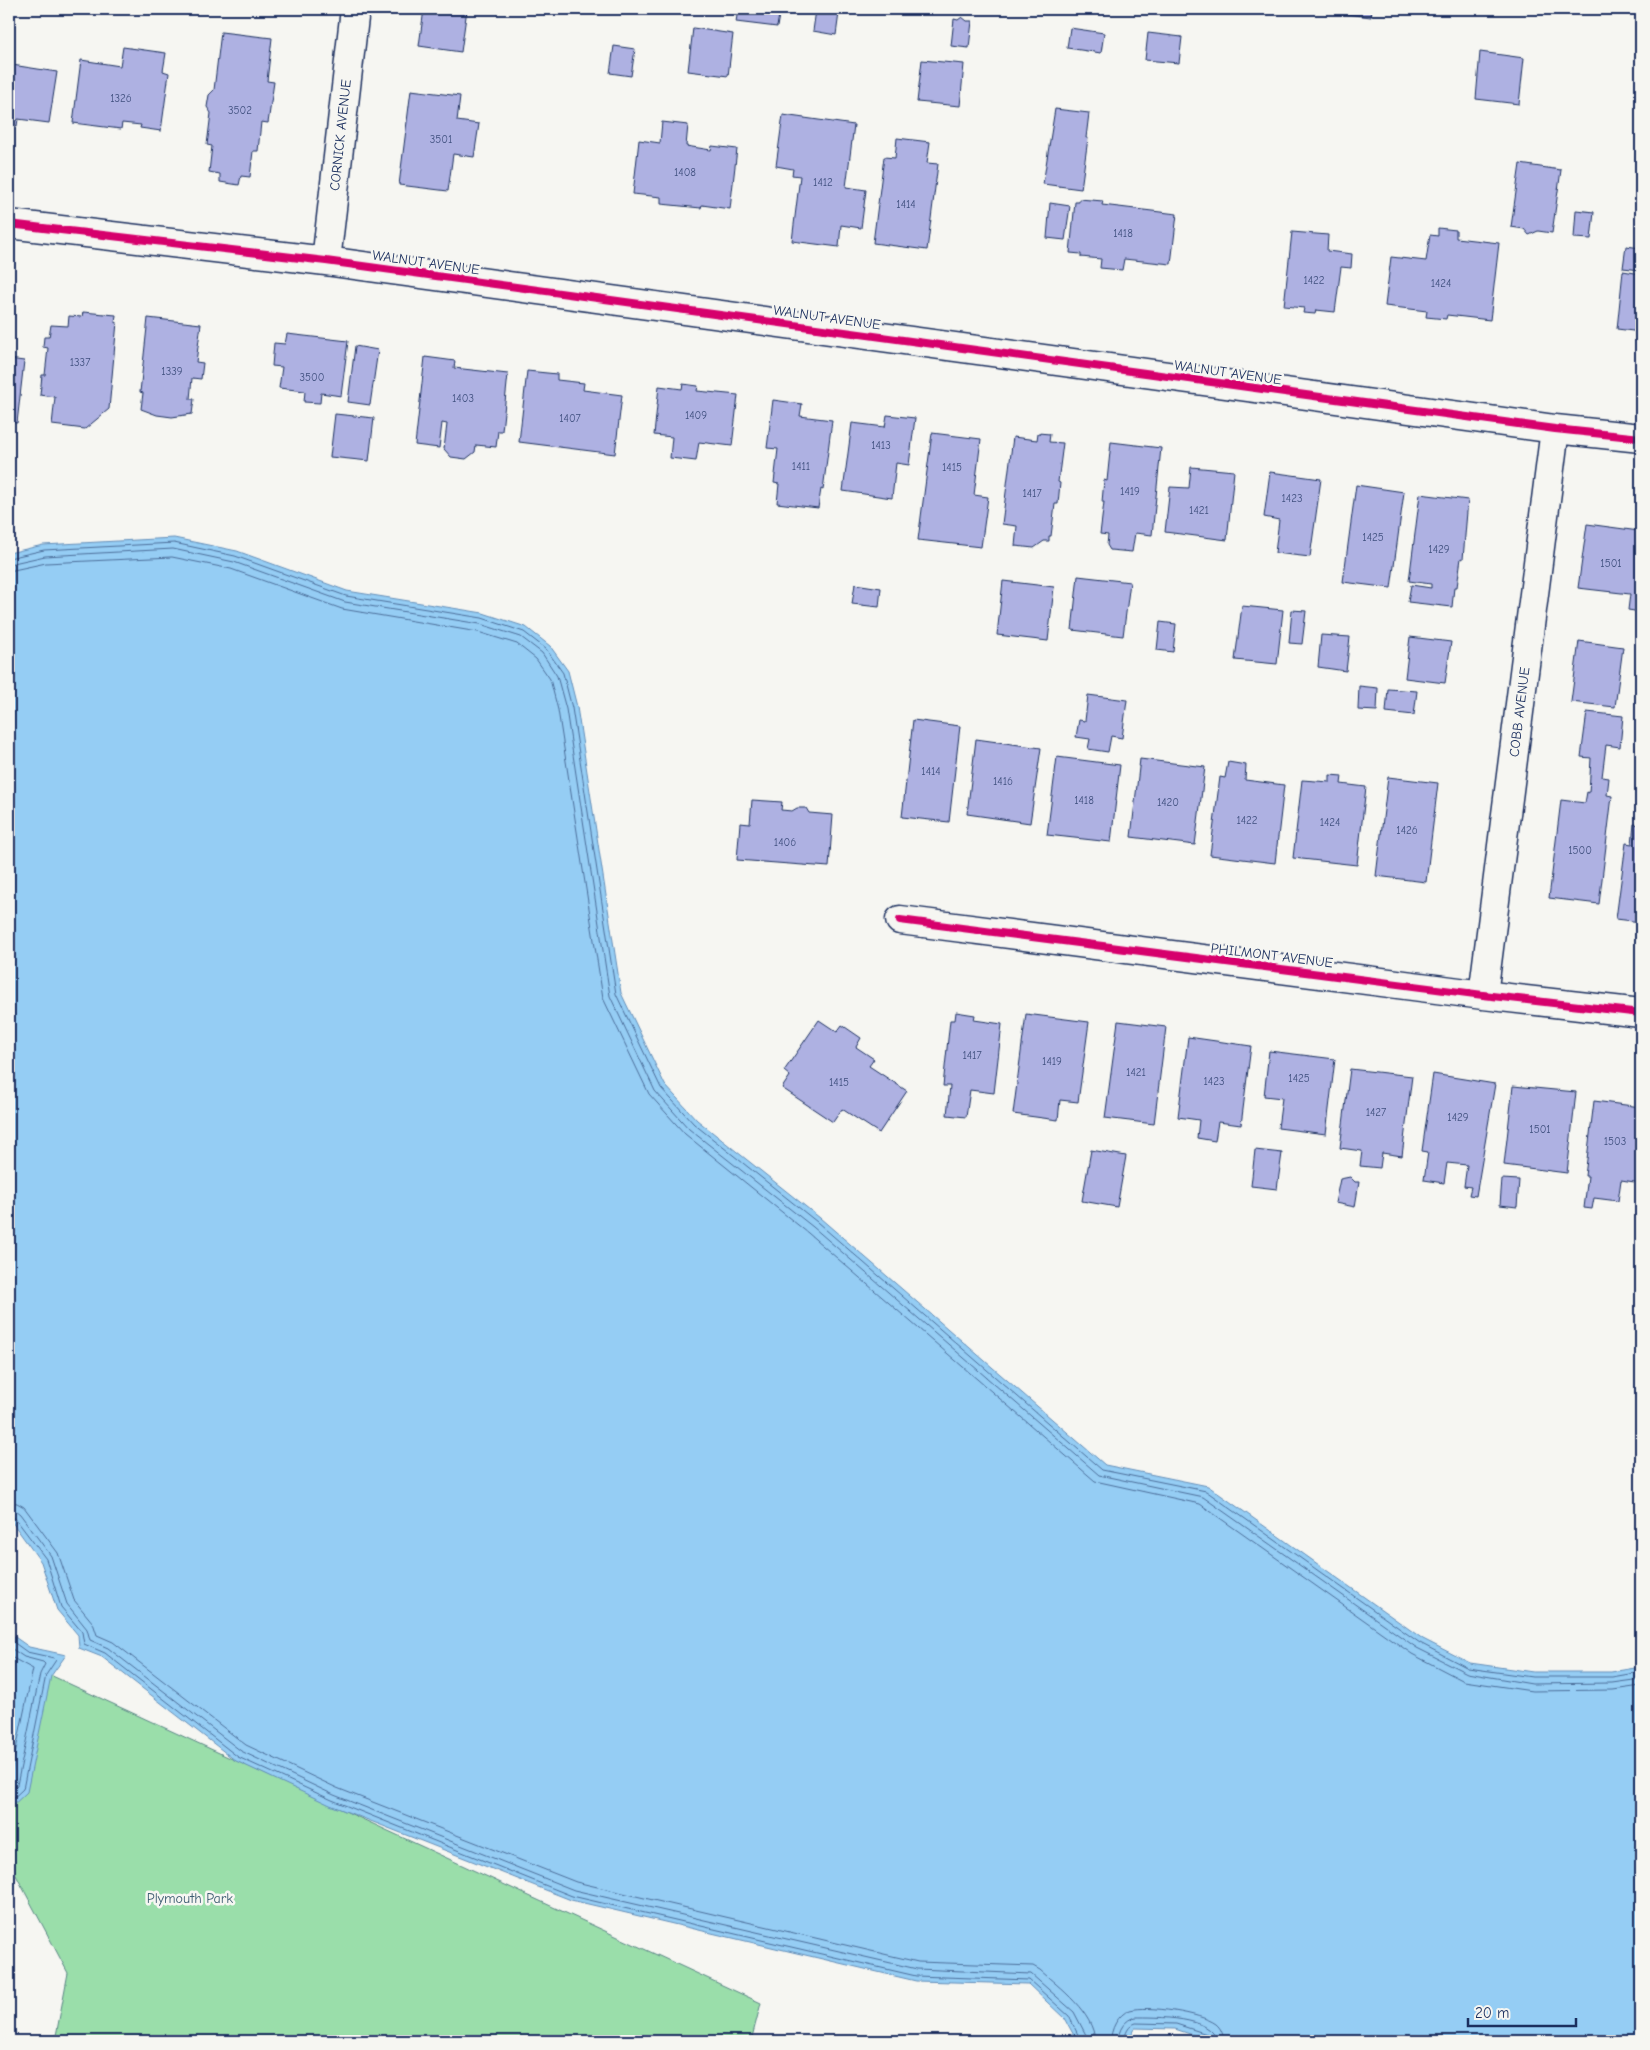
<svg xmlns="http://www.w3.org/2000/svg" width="1650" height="2050" viewBox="0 0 1650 2050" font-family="'Comic Neue',sans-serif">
	<rect width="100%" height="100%" fill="#f6f6f2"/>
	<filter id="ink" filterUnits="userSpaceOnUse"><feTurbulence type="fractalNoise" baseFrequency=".02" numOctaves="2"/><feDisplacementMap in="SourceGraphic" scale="10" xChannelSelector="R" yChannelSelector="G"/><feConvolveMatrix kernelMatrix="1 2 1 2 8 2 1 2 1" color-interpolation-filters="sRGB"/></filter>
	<g filter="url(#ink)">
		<path fill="#9adeaa" stroke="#5a8684" d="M9,1656L761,2003L751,2041H55L68,1973L9,1862Z"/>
		<path fill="#95cdf4" stroke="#648eb8" d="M174,538L237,551L347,591L483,613L526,627L550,646L568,671L577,707L621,993L665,1085L697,1120L820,1218L1105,1465L1208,1486L1423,1639L1470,1663L1533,1672H1611L1641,1667V2041H1211L1175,2029L1135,2028L1129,2038L1130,2041H1077L1065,2019L1028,1984L916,1981L571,1900L330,1805L236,1761L102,1657L79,1648L78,1635L57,1610L41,1562L9,1518V553L43,545Z
			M9,1633L29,1647L66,1655L51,1676L27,1792L9,1809Z"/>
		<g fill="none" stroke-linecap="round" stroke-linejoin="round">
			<path stroke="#4c6e9a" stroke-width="1" d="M9,558L44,550L174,543L235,556L346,596L482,618L524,632L546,649L563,673L572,708L616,994L661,1088L694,1124L817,1222L1102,1470L1206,1491L1420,1643L1468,1668L1532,1677H1612L1641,1672
				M9,564L45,556L173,549L234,562L345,602L480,624L521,637L542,653L557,676L566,709L610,996L655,1091L689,1129L813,1227L1099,1475L1203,1497L1417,1648L1467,1673L1532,1684L1612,1683L1641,1679
				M9,571L46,563L172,557L231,569L342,609L478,632L517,644L536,659L550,679L558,710L603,998L649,1094L685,1134L808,1233L1095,1481L1200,1504L1412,1654L1464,1681L1532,1691L1613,1690L1641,1686
				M9,1502L17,1503L24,1507L58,1553L74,1600L93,1623L97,1635L113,1642L246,1745L337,1788L576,1882L918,1962L1033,1966L1040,1970C1060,1988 1094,2013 1095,2041
				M9,1509L15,1510L20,1514L51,1556L67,1604L87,1629L90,1640L108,1648L241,1751L334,1795L574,1890L917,1969L1031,1974L1074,2012L1086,2035L1087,2041
				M9,1516L15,1518L46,1559L61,1607L82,1632L84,1644L105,1653L238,1757L332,1800L572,1896L916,1976L1029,1980L1069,2016L1081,2041
				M9,1639L27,1652L54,1658L56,1660L46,1675L23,1789L9,1802
				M9,1647L24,1657L43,1662L45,1664L40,1674L17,1785L9,1793
				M9,1656L33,1669L9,1783
				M1111,2041C1110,2030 1118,2014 1130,2010C1148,2005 1201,2013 1216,2024C1222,2029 1223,2035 1224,2041
				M1118,2041C1118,2030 1125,2019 1136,2017C1154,2017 1215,2016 1216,2041
				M1125,2041C1124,2034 1129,2025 1136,2023L1176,2024L1207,2034L1210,2041"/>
		</g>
		<path fill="#aeb1e2" stroke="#1b2f5e" d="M424,9H467L461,52L419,46Z
			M738,9H780L777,27L736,22Z
			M1321,9H1372L1371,17L1321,11Z
			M816,10L839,13L836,35L813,31Z
			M962,17L967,21H972L969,48L951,46L954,19L958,20Z
			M693,28L733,34L728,76L688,71Z
			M1070,28L1104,33L1101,53L1067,48Z
			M221,32L272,38L267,81L274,82L268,123L261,122L258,151H253L250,177L241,176L239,185L220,182V174L209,172L212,146L207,145L211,113L207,107L209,95L214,90Z
			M1148,33L1182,37L1179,63L1145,60Z
			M614,46L635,49L631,76L610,73Z
			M123,47L166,53L163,71L169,73L161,131L140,128L141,125L122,123L121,129L73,123L81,60L120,66Z
			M1480,52L1524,58L1519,104L1476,99Z
			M922,60L964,64L960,106L917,102Z
			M9,62L12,63V65L57,72L49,123L18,119L17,126L9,125Z
			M411,90L460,96L457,121L479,124L474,157L453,154L448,191L399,185Z
			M1055,109L1089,113L1086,138H1088L1081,189L1043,184Z
			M783,115L854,125L846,187L866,190L861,228L841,225L839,247L792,241L800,176L792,175L793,169L776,166Z
			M662,122L688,125L686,146L711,150L712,146L737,149L730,209L702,205L701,208L661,204V197L633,194L639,140L660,143Z
			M897,138L930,142L927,163L938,164L927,250L873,243L884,157L895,158Z
			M1520,164L1561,170L1552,233L1538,231L1529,235L1524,229L1511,227Z
			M1079,199L1103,201L1102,205L1177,214L1171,264L1124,259L1122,270L1100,268L1101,259L1081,257V254L1070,253L1075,202H1079Z
			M1050,203L1070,206L1065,240L1047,238Z
			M1576,210L1594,212L1591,239L1574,238Z
			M1438,228L1456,230V238L1499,243L1490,320L1447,315L1446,319L1426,317L1427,311L1385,306L1391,257L1426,261L1430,235L1438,236Z
			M1292,232L1328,235L1327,251L1352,254L1351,268L1341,267L1335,312L1316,310L1315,314L1303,313L1304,308L1284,306Z
			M1626,246L1641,248V270L1623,268Z
			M1623,271L1641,274V332L1617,329Z
			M9,289H13L9,320Z
			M83,312L116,315L115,323L117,322L109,409L85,429L52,425L55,397L40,395L42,375H45L48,348L43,347L44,337H49L51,325L68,326L69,316L82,317Z
			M148,318L201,324L196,362L203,363L201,379L192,378L190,399H194L192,414L172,417L157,415L141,409L143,393L140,392Z
			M287,334L348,341L341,396L321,393L320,403L304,402L305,391L279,388L282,367L272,366L274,343L285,344Z
			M355,346L378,350L370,405L348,402Z
			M425,357L455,361L454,368L508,374L502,431H498L496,447L476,445L475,452L466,459L451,457L444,449L447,424L442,423L439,448L415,445Z
			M9,359L24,361L17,423L9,422Z
			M527,371L557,374V380L584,383L583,390L622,395L615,454L519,442Z
			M683,384L698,386L697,391L738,395L732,446L699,442L696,461L670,458L672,437L654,435L659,386L682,389Z
			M773,400L802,404L800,416L832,420L823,490L821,489L818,508L777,503L779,484L774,483L778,449L767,448Z
			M335,414L374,418L369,461L330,457Z
			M887,415L915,418L909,465L896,463L892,498L843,491L852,423L885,427Z
			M932,433L981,439L974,495L988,497L981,547L918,540Z
			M1038,433L1050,434L1049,442L1063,443L1058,482L1060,483L1058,504H1055L1051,536H1049V541H1044L1034,548L1015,546L1017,526L1002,524L1013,437L1037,440Z
			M1111,442L1161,448L1152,535L1135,533L1132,552L1110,550L1107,545L1108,535L1100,534L1104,502H1102L1104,480L1107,481Z
			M1191,467L1234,471L1227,540L1165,532L1170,487L1189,488Z
			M1270,472L1321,479L1310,557L1275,553L1279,520L1264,517Z
			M1356,485L1404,492L1391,588L1343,582Z
			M1420,494L1468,500L1463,559L1461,558L1457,587H1454L1452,607L1408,602L1411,585L1431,588V584L1409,581Z
			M1587,524L1639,531L1638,538H1641V612L1628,610L1630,594L1578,588Z
			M1078,576L1130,582L1123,636L1072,630Z
			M1003,581L1054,587L1048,641L997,635Z
			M855,584L881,588L879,607L852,604Z
			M1242,606L1283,610L1277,664L1235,660Z
			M1292,610L1306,611L1302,644L1289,643Z
			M1160,622L1176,624L1173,652L1157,650Z
			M1321,635L1350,637L1346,671L1318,667Z
			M1410,637L1451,642L1445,683L1405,678Z
			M1579,641L1623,647L1615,707L1571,702Z
			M1359,686L1378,688L1377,711L1358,710Z
			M1388,689L1417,691L1414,715L1386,712Z
			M1088,695L1127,700L1122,738L1111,736L1108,752L1088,749L1090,739L1076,737L1079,720L1085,721Z
			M1587,712L1623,716L1620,747L1606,745L1602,777L1609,778L1607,795L1612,796L1599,904L1549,898L1561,800L1585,803L1587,792L1589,793L1591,758L1581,757Z
			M913,720L960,726L949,822L902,817Z
			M1640,723L1641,724V762L1637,761L1639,750H1636Z
			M976,739L1041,748L1030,823L967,814Z
			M1057,757L1120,765L1111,842L1047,835Z
			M1140,759L1205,767L1195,845L1131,837Z
			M1228,762L1246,765L1245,780L1284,785L1275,863L1210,855L1220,777L1225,778Z
			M1330,775L1342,776L1341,784L1366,787L1357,865L1293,858L1302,780L1330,782Z
			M1388,777L1438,783L1426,882L1376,876Z
			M752,800L782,802L781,810L792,811L797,808H806L809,813L833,815L829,867L737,860L740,823L750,824Z
			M1634,824L1641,825V922L1616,919L1626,843L1632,844Z
			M956,1012L975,1015L974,1020L1002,1024L994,1093L970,1090L966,1117L947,1115L950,1086H943L950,1020H955Z
			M1026,1014L1089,1022L1078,1102L1060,1100L1058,1120L1013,1114Z
			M819,1020L837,1032L842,1025L861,1038L856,1047L874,1059L869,1066L907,1091L879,1133L842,1109L833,1122L782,1088L790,1076L784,1071Z
			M1118,1021L1166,1027L1154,1124L1105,1118Z
			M1188,1037L1251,1046L1241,1125L1218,1122L1215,1141L1197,1138L1199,1120L1178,1117Z
			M1269,1051L1335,1059L1326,1134L1278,1128L1282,1098L1264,1096Z
			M1350,1069L1412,1076L1402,1156L1382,1153L1380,1168L1360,1166L1362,1151L1340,1148Z
			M1433,1074L1495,1084L1476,1196L1469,1195L1471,1187L1464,1186L1467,1165L1447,1163L1444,1183L1424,1180L1428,1152L1422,1151Z
			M1513,1086L1576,1092L1567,1173L1504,1165Z
			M1594,1101L1641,1107V1183L1621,1180L1618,1201L1594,1198L1592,1209L1584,1208L1588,1176H1585Z
			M1091,1150L1126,1156L1117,1207L1082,1201Z
			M1255,1150L1282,1153L1277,1189L1251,1186Z
			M1350,1177L1355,1182H1359L1355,1207L1335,1203L1340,1179Z
			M1502,1179L1519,1180L1517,1207L1500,1205Z"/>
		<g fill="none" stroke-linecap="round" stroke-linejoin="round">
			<defs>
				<path id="minor" d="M9,224L326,261L1555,429L1641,438
					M326,261L355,9
					M900,920L1483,995L1641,1013
					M1483,995L1555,429"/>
			</defs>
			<use href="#minor" stroke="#1b2f5e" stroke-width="31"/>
			<use href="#minor" stroke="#f6f6f2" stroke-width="28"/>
			<defs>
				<path id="cycleway" d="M9,224L326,261L1555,429L1641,438
					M900,920L1483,995L1641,1013"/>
			</defs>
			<use href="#cycleway" stroke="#f6f6f2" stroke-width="11"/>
			<use href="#cycleway" stroke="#d6006c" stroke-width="8"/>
		</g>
	</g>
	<g text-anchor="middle" stroke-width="5" stroke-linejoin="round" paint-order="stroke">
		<g font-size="11" fill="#40507f">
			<text x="121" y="102">1326</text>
			<text x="240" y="114">3502</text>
			<text x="441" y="143">3501</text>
			<text x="685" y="176">1408</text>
			<text x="823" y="186">1412</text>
			<text x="906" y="208">1414</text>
			<text x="1123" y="237">1418</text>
			<text x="1314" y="284">1422</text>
			<text x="1441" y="287">1424</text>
			<text x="80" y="366">1337</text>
			<text x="172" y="375">1339</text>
			<text x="312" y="381">3500</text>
			<text x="463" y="402">1403</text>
			<text x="696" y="419">1409</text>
			<text x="570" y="422">1407</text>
			<text x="881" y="449">1413</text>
			<text x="801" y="470">1411</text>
			<text x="952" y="471">1415</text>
			<text x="1130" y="495">1419</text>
			<text x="1032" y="497">1417</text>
			<text x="1292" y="502">1423</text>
			<text x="1199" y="514">1421</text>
			<text x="1373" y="541">1425</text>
			<text x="1439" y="553">1429</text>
			<text x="1611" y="567">1501</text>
			<text x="931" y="775">1414</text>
			<text x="1003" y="785">1416</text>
			<text x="1084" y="804">1418</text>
			<text x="1168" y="806">1420</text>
			<text x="1247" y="824">1422</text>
			<text x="1330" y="826">1424</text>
			<text x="1407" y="834">1426</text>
			<text x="785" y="846">1406</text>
			<text x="1580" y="854">1500</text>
			<text x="972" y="1059">1417</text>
			<text x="1052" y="1065">1419</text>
			<text x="1136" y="1076">1421</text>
			<text x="1299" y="1082">1425</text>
			<text x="1214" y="1085">1423</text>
			<text x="839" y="1086">1415</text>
			<text x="1376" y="1116">1427</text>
			<text x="1458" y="1121">1429</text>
			<text x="1540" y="1133">1501</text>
			<text x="1615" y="1145">1503</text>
		</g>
		<g font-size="14" fill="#1b2f5e" stroke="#f6f6f2">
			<text transform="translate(340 135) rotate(-84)" y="5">CORNICK AVENUE</text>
			<text transform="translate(426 262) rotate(8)" y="5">WALNUT AVENUE</text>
			<text transform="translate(827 317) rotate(8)" y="5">WALNUT AVENUE</text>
			<text transform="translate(1228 372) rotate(8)" y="5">WALNUT AVENUE</text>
			<text transform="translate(1519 712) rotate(-83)" y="5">COBB AVENUE</text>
			<text transform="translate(1272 955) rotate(7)" y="5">PHILMONT AVENUE</text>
		</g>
		<g font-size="14" fill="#3b5b71" stroke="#f6f6f2">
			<text x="190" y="1903">Plymouth Park</text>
		</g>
	</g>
	<rect width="1650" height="2050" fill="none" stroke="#f6f6f2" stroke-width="30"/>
	<rect x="15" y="15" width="1620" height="2020" fill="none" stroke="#1b2f5e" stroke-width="2" filter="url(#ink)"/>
	<path d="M1468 2018v8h108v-8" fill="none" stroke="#1b2f5e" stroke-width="2.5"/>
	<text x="1475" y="2018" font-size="15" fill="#1b2f5e" stroke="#f6f6f2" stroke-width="4" paint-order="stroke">20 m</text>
</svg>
